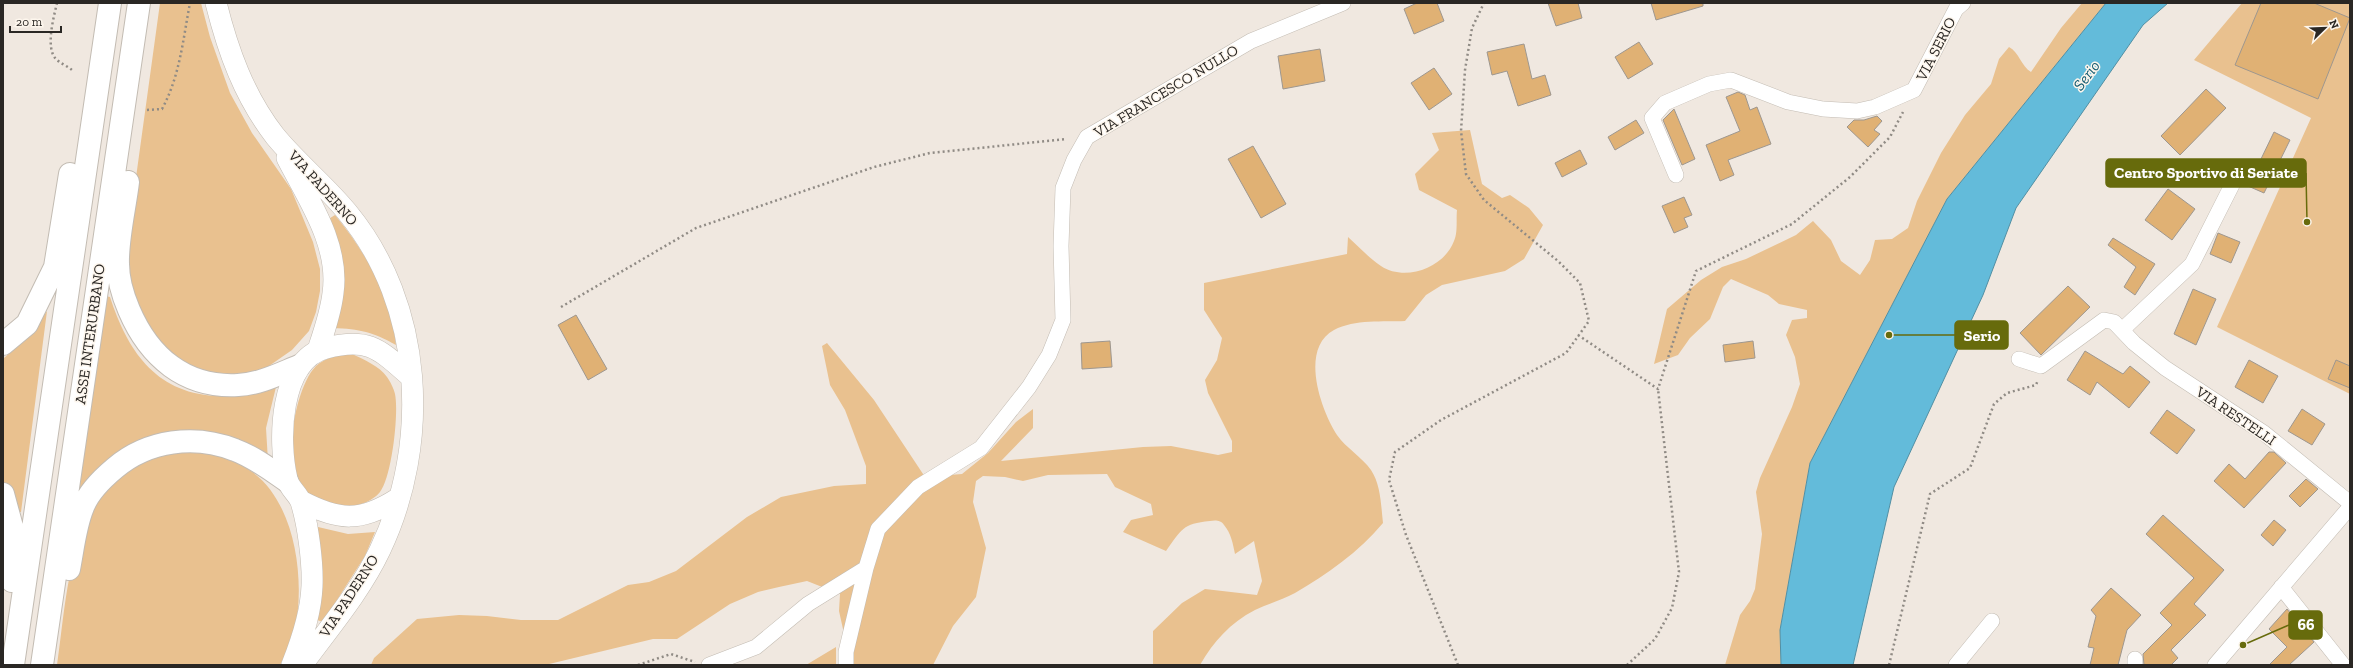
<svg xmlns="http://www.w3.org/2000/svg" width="2353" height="668" viewBox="0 0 2353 668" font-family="'Zilla Slab',serif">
	<rect width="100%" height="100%" fill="#f0e8e0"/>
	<path fill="#e9c18f" d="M160,3H201L210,37L230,93L252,133L291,189L313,242L320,269V291L316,312L309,331L292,350L256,375L206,376L148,341L123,272Z
		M2082,3H2106L1947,199L1810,463L1780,630L1781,665H1725L1740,615L1750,601L1755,589L1762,534L1756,492L1760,478L1792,407L1800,384L1795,357L1786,335L1792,320L1807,318V310L1779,304L1768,295L1731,279L1723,287L1710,319L1690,338L1678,355L1654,364L1667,309L1701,280L1722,267L1746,259L1796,235L1813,221L1831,240L1841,261L1860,275L1870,260L1875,240L1892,239L1908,228L1917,201L1941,153L1965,115L1991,84L1999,59L2009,47C2019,52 2021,66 2031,72L2061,28Z
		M2242,3H2350V394L2217,327L2311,118L2194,60Z
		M1470,130L1482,184L1502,198L1510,195L1529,208L1543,225L1524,259L1505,271L1442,285L1426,295L1405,321C1383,322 1355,319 1334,330C1299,349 1321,410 1337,435C1346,448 1362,457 1371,470C1381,485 1381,506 1383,523C1359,552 1327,574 1295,593C1282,600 1268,604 1255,610C1230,623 1214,641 1200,665H1153V631L1182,603L1205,589L1257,595L1262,581L1254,541L1235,554C1233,544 1231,533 1224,525C1221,520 1215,520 1210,521C1182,524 1182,529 1166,551L1123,532L1131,520L1153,515L1151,504L1115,487L1107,474L1048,475L1023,481L1005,477L983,476L976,481L973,502L986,548L976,597L953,626L933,665H851L839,611L840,594L807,581L779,587L758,592L730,604L677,639H653L545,665H371L374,658L417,619L459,615L487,616L521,620H558L628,585L649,582L676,571L747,517L781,497L834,486L866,484V466L845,410L830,385L822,346L827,343L874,400L925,477L962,474L988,453L1016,422L1033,409V428L1001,461L1143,447L1171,446L1218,455L1232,452V441L1208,393L1205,380L1217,360L1222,338L1204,310V283L1347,254L1348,237C1359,247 1369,258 1381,266C1405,282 1444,268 1454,241C1458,233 1456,219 1457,210L1419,190L1415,174L1439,150L1432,133Z
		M335,215C366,253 391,295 396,345C373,332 360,329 333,328L327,220Z
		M101,295L110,297C127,349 154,392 215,396C235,397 256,391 276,387L266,428L268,461L184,435L83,490L76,483Z
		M47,311L21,512H16L3,484V359L31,333Z
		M352,354C365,360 379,366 387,377C390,381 394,389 395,394C399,412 392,477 380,492C372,502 352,509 339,508C323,506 310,501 300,488C282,463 295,387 316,366C326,357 339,355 352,354Z
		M185,450C208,453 232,457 251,471C297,503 306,584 294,635C292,645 285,656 280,665H57C66,606 69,501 128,469C146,459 166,455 185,450Z
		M318,527L348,534L375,532L365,556L323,622L314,619V529Z
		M836,647V665H806Z"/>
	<path fill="#63bbda" stroke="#528fa3" d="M2106,3H2168L2143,25L2016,208L1983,295L1894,487L1853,665H1781L1780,630L1810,463L1947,199Z"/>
	<path fill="#e0b174" stroke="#9e978f" d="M1417,3H1437L1444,21L1414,34L1404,9Z
		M1548,3H1578L1582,18L1556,26Z
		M1651,3H1703V6L1656,20Z
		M2261,3H2314L2350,18L2318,99L2235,65Z
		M1639,42L1653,64L1628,79L1615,57Z
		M1524,44L1532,79L1545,75L1551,95L1518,106L1507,71L1492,75L1487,52Z
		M1320,49L1325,81L1283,89L1278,56Z
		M1434,68L1452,94L1429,110L1411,83Z
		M2206,89L2226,108L2180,155L2161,136Z
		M1738,92L1745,95L1750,110L1757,107L1771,144L1728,160L1734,175L1720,181L1706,145L1740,131L1726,97Z
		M1674,109L1695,159L1682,165L1663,120Z
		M1877,116L1882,121L1874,130L1880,134L1868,147L1847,127L1854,120H1864Z
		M1636,120L1644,133L1615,150L1608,137Z
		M2274,132L2290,140L2264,193L2248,186Z
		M1253,146L1286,204L1261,218L1228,159Z
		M1580,150L1587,164L1562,177L1555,163Z
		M2168,189L2195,209L2172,240L2145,220Z
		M1684,197L1692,215L1684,218L1688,227L1674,233L1662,206Z
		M2218,233L2240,242L2231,263L2210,254Z
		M2113,238L2155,264L2135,295L2124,287L2136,267L2108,245Z
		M2068,286L2090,307L2041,355L2020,333Z
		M2193,289L2216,299L2196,345L2174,334Z
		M576,315L607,369L588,380L558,325Z
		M1110,341L1112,367L1082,369L1081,343Z
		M1753,341L1755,358L1725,362L1723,345Z
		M2085,351L2123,374L2130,366L2150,382L2129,408L2097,382L2090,395L2067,380Z
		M2249,360L2278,376L2263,403L2235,387Z
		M2336,360L2350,366V388L2328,379Z
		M2302,409L2325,424L2312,445L2288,431Z
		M2167,410L2195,430L2177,454L2150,433Z
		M2269,452H2274L2286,463L2244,508L2214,481L2229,464L2245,479Z
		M2306,479L2318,489L2300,507L2289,496Z
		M2163,515L2224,570L2194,604L2206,615L2171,650L2178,658L2171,665H2144L2143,654L2172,625L2160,613L2194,578L2146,534Z
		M2274,520L2286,530L2273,546L2261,535Z
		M2111,588L2141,615L2127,630L2118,665H2090L2094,648L2088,647L2096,616L2091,610Z
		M2287,609L2314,642L2289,665H2269L2287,647L2269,629Z"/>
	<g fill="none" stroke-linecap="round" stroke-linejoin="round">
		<defs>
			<path id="street" d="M1676,175L1652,118L1665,103L1709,84L1731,80L1788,102L1823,109L1857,111L1875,107L1914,90L1956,9L1963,3
				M2122,330L2192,264L2233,183
				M2019,359L2041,366L2104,320L2114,322L2134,343L2165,368L2264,433L2350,503
				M2281,587L2343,665
				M709,665L756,647L808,604L866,568
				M846,665V652L866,568L878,529L918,487L981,448L1029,387L1049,355L1063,320L1061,246L1063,188L1074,160L1087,137L1251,41L1343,3
				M1956,665L1992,621
				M2135,665V659
				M2215,665L2350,507"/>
			<path id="secondary" d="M216,3C228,51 244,96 275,136C297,163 325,185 347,212C424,305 431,443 380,550C360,592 329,628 302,665
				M287,158C308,199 340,245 333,293C331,312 324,332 318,350
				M301,501C339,521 361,522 397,499
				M292,665C302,640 311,613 312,586C313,563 308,524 301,502C298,494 289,488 287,479C278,442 279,360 326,348C369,337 379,349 411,377"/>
			<path id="highway" d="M128,182C125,207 117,240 118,264C118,279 123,296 129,310C149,357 185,388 238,385C260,384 279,374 299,366
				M3,344L27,324L55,267L70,174
				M3,494L15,538L12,581
				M69,569C73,549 75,526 83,507C89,491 103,478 115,468C148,440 195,434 235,450C254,457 271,470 287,481
				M13,665L110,3
				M42,665L139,3"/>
		</defs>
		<use href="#street" stroke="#c3bcb3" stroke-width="16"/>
		<use href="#secondary" stroke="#c3bcb3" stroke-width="22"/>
		<use href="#highway" stroke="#c3bcb3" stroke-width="24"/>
		<path stroke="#908b85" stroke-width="2.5" stroke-dasharray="2 3" stroke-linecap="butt" d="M57,3C54,16 45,48 56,59C60,63 67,66 72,70
			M147,110L162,109C180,76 183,39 190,3
			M561,307L696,228L874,167L930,153L1067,139
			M1578,335L1658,389L1696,271L1792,224L1850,177L1890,137L1903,112
			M638,665L671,654L695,662
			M1458,665L1406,535L1389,480L1395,452L1441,420L1566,353L1589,321L1580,283L1558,261L1484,200L1466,174L1461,131L1465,70L1472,28L1484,3
			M1627,665L1655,639L1672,608L1679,572L1658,389
			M1889,665L1930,494L1970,468L1994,404L2007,393L2036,385L2038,380"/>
		<use href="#street" stroke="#fff" stroke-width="15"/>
		<use href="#secondary" stroke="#fff" stroke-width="21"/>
		<use href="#highway" stroke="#fff" stroke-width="22"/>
	</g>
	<g text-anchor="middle" stroke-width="3" stroke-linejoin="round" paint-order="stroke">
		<g font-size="15" fill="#2a2724" stroke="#fdf6ed">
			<text transform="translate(1936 49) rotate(-63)" y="5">VIA SERIO</text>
			<text transform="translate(1166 91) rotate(-31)" y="5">VIA FRANCESCO NULLO</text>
			<text transform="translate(323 188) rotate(48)" y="5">VIA PADERNO</text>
			<text transform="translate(90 334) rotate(-82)" y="5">ASSE INTERURBANO</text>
			<text transform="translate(2236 416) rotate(34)" y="5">VIA RESTELLI</text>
			<text transform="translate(349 596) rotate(-57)" y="5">VIA PADERNO</text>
		</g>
		<g font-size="16" font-style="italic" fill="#135b71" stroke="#fdf6ed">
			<text transform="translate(2086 75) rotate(-53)" y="6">Serio</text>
		</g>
	</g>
	<path fill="none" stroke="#676b0c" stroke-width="1.5" d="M2307 222L2306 173M1889 335L1955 335M2243 645L2289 625"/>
	<g fill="#676b0c" stroke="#fdf6ed" stroke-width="1.5">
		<circle cx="2307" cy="222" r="4"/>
		<circle cx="1889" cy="335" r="4"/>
		<circle cx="2243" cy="645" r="4"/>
	</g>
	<g fill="#676b0c" stroke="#676b0c" stroke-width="1.5">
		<rect x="2106" y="159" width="200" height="28" rx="4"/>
		<rect x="1955" y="321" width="53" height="28" rx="4"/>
		<rect x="2289" y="611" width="33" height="28" rx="4"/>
	</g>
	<g font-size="16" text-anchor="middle" font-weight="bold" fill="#fff">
		<text x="2206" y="178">Centro Sportivo di Seriate</text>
		<text x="1982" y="341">Serio</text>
		<text x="2306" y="630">66</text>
	</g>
	<rect width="2353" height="668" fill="none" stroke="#2a2724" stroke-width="8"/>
	<g transform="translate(2325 28) rotate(67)" stroke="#fdf6ed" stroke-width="3" paint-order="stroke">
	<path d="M0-3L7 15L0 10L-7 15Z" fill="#2a2724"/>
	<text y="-6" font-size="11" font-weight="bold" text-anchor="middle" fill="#2a2724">N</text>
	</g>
	<path d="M10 26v6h51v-6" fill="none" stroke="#2a2724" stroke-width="2"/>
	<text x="16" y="26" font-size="12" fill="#2a2724" stroke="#fdf6ed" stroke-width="3" paint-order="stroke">20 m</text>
</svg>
